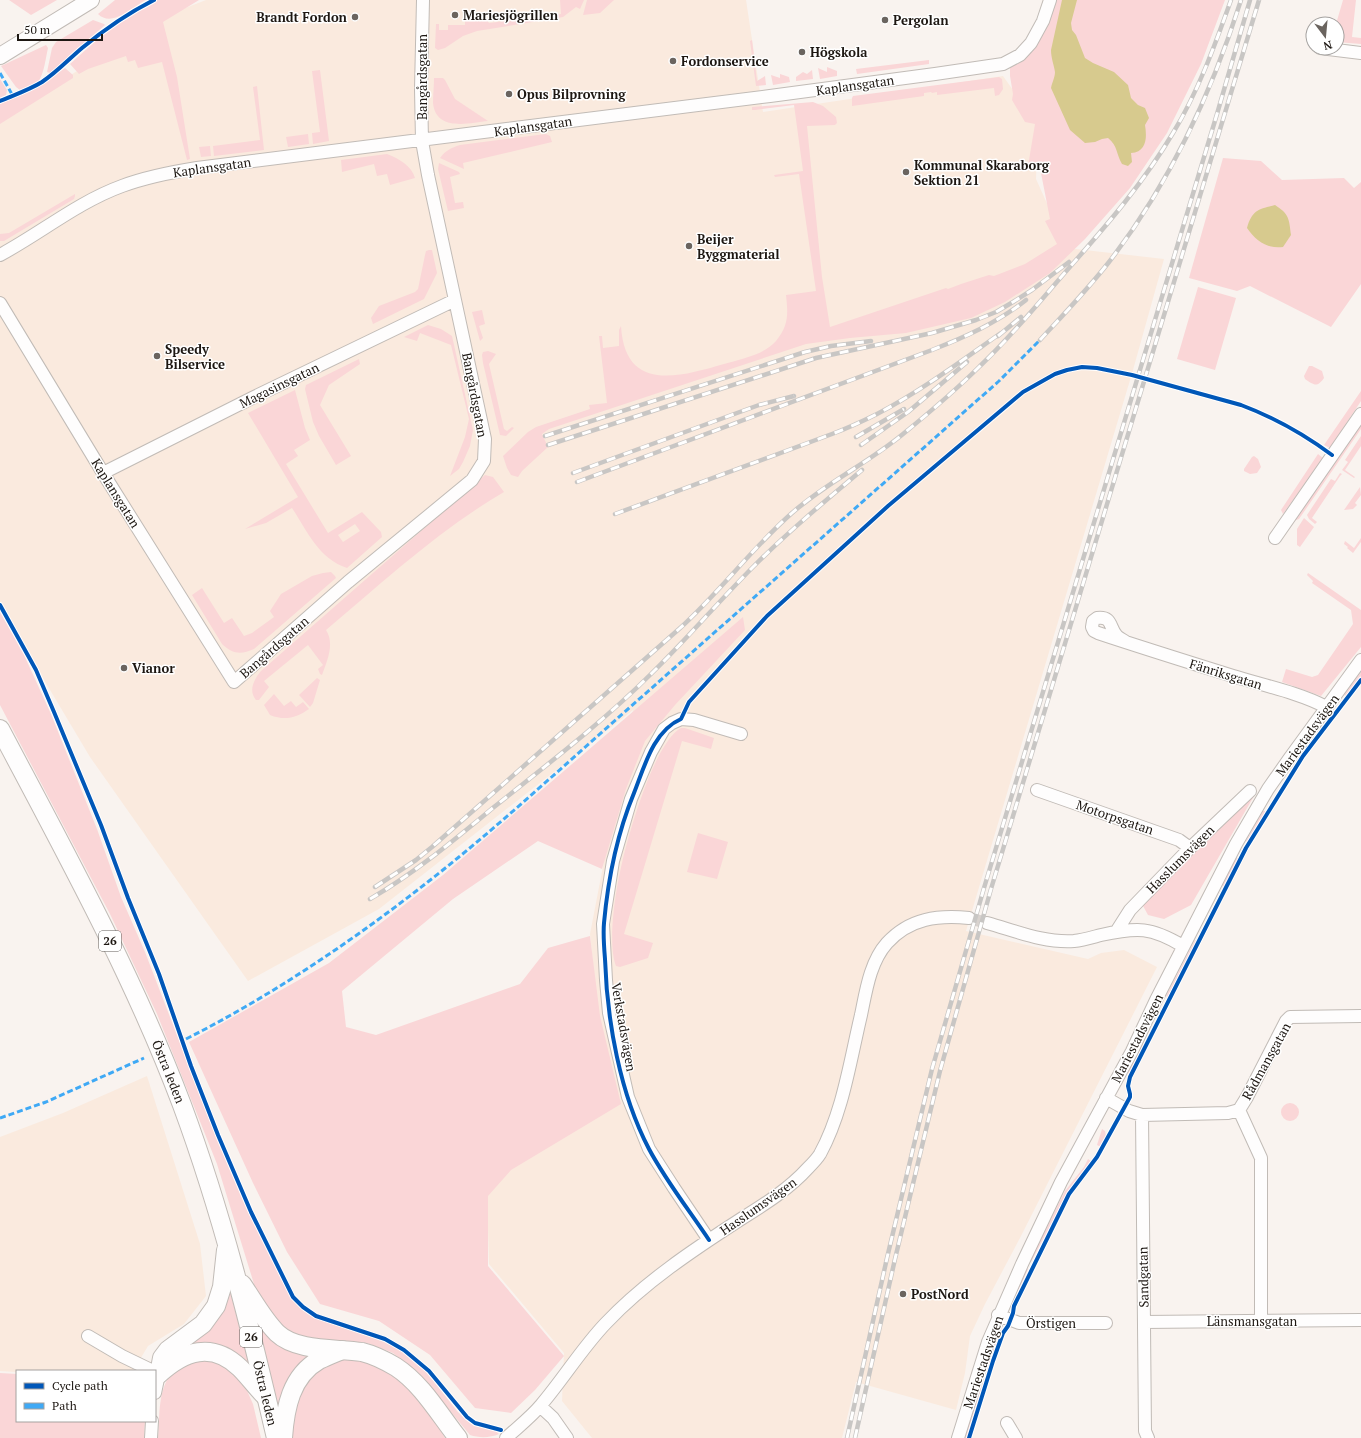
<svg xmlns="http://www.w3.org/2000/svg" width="1361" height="1438" viewBox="0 0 1361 1438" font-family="'PT Serif',serif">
	<rect width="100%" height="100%" fill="#f9f3ef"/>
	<path fill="#faeade" d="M206,0H746L763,112L1003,76L1038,125L1036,179L1067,248L1164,259L1133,370L966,931L1088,959L1101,953L1124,950L1157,967L1021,1236L985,1304L970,1336L965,1373L956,1410L856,1382L842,1438H592L562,1401L564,1353L489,1264L487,1195L598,1013L590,934L633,710L379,909L248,981L90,757L0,606V121L157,19Z
		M147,1076L200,1244L206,1296L184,1324L148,1346L133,1371H17V1372L0,1371V1137L63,1113Z"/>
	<path fill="#fad6d7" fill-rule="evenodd" d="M9,0H57L31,15Z
		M115,0H146C132,7 112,28 98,14Z
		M157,0H199L163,22L177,77L190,159L187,160L162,62L138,68L135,60L128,62L126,56L88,69L79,74L70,64L99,38L122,20Z
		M560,0H584L580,9L576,7L563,17L477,31L463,36L445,48L438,50L435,48L436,24H439V30H448V25H465V21L486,19L489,23L561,14Z
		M587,0H614L600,13L583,15Z
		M1054,0H1225L1201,64L1167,133L1130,188L1085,239L1050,273L1005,302L971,318L906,333L850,338L806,344L549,429L542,434L548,447L522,471L518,477L511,475L507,468L503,456L528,432L536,427L590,409L589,405L607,403L599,336H602L603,348L619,346V330L621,326C625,393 679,377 724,364C740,359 764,355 776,341C789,325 788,314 786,295L816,291L799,174L775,177L774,175L803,171L794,105L755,110H752V107L813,102L823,106L836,117L837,123L835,125L807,126L822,277L830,327L946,288L948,289L961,284L989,275L994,276L1025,264L1057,244L1045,221L1050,219L1040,168L1028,166L1035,124L1025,122L1012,100L1013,94L1010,76V66Z
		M1343,0H1356L1352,37L1361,38V44L1337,42V24H1336Z
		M93,20L104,24L105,25L50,73L47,72L52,48L56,42Z
		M752,40L757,81L765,76L766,85L756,86L750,41Z
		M46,45L48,48C46,56 44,75 38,82C34,85 25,88 20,90L16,87L1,66Z
		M929,60V64L857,74L856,69Z
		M827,67L837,71V76L820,79L818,68L827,72Z
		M65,68L73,75V78L0,124V104L31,91Z
		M320,70L329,141L313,144L312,133L320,132L312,71Z
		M812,70L813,79L796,81V77L803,72L807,74Z
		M780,74L789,77L790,82L773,85L771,75L780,78Z
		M999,77L1002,79L1003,89L999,95L995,96L994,88L937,95V92L932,93L931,92L924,93V96L852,106V98L853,96Z
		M434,78H443L445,80L455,99L488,121C469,123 436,132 433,103C433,95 434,86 434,78Z
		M0,79L7,90L6,95L0,98Z
		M257,86L264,150L214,156L213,146L260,140L253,87Z
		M308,134L309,144L288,147L286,137Z
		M546,134L550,136L552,142L463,163L464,169L440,158C446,150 451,148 460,145Z
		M210,146L211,156L201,157L199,147Z
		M387,154C398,158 412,166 415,178L390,185L387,174L377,176L374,164L342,172L341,160Z
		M1223,158L1261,161L1282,180L1344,178L1354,188L1361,182V284L1331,327L1250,286L1237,291L1189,278Z
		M439,163L459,172L460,174L450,177L455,203L463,202L464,208L448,211L438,169Z
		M75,194V196L74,199L4,241H0V234L9,233Z
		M429,250H432L437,273L424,299L373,324L371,318L379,306L415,292L418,289L425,255L426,251Z
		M1198,287L1236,298L1215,370L1177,359Z
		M482,310L485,324L479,326L483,338L480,341L472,312Z
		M428,325L441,329L452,336L473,430L470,446L463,462L459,469L450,476L465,437L469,419L451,345L420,333L417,341L404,337Z
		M488,351L496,354L489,364L504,429L507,431L512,427L514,428L506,436L500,435L483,363L482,355L483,352Z
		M359,359L360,364L329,385L320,405L351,456L336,465L319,436L313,422L305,389L306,385Z
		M1309,366H1312L1322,371L1324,378C1317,388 1314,385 1305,379L1304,376Z
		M295,390L305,428L310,440L294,450L298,456L286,464L328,533L362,512L381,532L382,537L347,568C319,559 307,531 292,508L266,523L245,529L298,497L248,413ZM355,524L360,531L343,542L338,535Z
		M1361,391V401L1330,448L1324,445Z
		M1361,419V429L1299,519L1293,521Z
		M1361,436V446L1345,470L1355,477L1354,478L1342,470L1348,462L1345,460Z
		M1318,454L1323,458L1283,514L1281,510Z
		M1254,456L1258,459L1261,467L1257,473L1250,474L1244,471V469L1252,457Z
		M1340,473L1342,474L1340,476L1312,518L1317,522L1315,524L1309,519L1307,515L1331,479L1335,481Z
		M485,475L493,477L504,492C439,530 383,582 326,630C335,644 327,661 322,675L320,674L318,669L323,665L308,645L264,681L269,687L259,700H256C248,691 254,679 261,671Z
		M1360,487L1361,495L1355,503L1357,505L1353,509L1344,510Z
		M1304,518L1314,527L1300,547L1297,545V529Z
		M1361,538V542L1353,553L1347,548L1348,547L1344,544L1345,541L1354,548Z
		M331,572L335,576L336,578L254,649C241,655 232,654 222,644L192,595L202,588L224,623L232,618L244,636L252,633L274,617L270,611L281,594L312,576L323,573Z
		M1308,573L1361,610V647L1321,696L1282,682L1286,669L1312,677L1318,675L1353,624L1351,610L1312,583L1313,581L1307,575Z
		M0,612L24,655L51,714L97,829L121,897L145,952L200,1095L228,1165L249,1214L289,1294L297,1304L308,1314L320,1320L384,1342L402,1351L414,1360L425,1370L457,1411L465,1419L473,1424L496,1431L499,1434C490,1438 479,1438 470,1435L420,1375L393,1353L367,1343L349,1341H306L276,1325L258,1297L217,1164L157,1014L110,914L0,705Z
		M743,617L745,630L675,705L645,741L626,789L602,869L538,841L453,899L342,991L346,1027L376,1035L520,984L548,948L590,936L600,1016L621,1104L511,1170L488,1196V1266L564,1356L535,1390L511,1413L475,1408L430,1355L379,1321L320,1304L287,1252L253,1183L189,1042L329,963L443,875Z
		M1361,672V676L1346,696L1344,695Z
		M317,678L320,680L313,703L310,707L299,695Z
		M274,694L284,706L291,701L296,707L303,702L309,709C296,718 285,721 270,715L264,705Z
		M681,728H685L714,738L711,749L682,741L624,934L653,943L648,958L620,967L616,966C607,943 616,888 622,863C629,833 654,743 681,728Z
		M1253,794L1254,796L1191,905L1164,919L1148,915L1142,904L1192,852Z
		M1263,811H1266L1248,842L1246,841Z
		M698,833L728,842L717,879L687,872Z
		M1236,858H1239L1224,887L1222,886Z
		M1195,940L1197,941L1168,997L1166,996Z
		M1143,1044H1145L1130,1074L1128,1073Z
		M1281 1112a9 9 0 1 1 18 0a9 9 0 1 1-18 0Z
		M1102,1129L1105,1131L1106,1136L1101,1147L1097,1145Z
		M1088,1159L1091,1161L1070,1189L1031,1262L1029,1263L1065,1191L1084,1167Z
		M1027,1268L1028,1269L1012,1306L1011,1312L1010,1305Z
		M229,1287L250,1368L240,1361L168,1355Z
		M257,1321L320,1353L279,1413Z
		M1004,1328L1001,1333L987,1372L985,1371L998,1333Z
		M196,1358L219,1361L244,1384L253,1404L261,1438H158C160,1417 157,1387 174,1371C180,1366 189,1362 196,1358Z
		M347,1358C353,1359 360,1359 365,1361C402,1374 426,1405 445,1438H290L297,1393L318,1367Z
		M0,1373L17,1374V1421H145L144,1438H0Z
		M983,1377H985L967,1438H964Z"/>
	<path fill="#d7ca8e" d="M1062,0H1077L1071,23L1072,30L1076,35L1085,58L1093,63L1114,72L1128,85L1131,98L1138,105L1145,108L1149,118L1145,125C1147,137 1147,152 1131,153L1132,162L1128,166L1122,164C1116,154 1118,146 1108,138L1102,139L1095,142L1085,143L1070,130L1051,88C1052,83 1055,77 1055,72C1054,65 1051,58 1051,50Z
		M1275,205C1289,214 1289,218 1291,235L1283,247C1267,249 1256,241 1247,228C1252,210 1259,209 1275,205Z"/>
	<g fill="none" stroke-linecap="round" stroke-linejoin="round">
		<path stroke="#d8d2ce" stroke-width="12" stroke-dasharray="12 6" stroke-linecap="butt" d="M969,918L987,923"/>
		<defs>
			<path id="minor" d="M1320,48L1361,53
				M0,255C41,233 78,202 122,186C146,177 172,172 197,168L770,96L935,74L1003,64L1020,55L1031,43L1043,21L1050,0
				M0,303L103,473L234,682L348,582L472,480L484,461L485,439L428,175L422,141L421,89L423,0
				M103,473L252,398L455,300
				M1275,538L1361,414
				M1126,642C1123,640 1119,638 1117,636C1109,628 1113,616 1097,618L1093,621L1092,627L1094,631L1098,633C1143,648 1188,662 1233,676C1262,685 1300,693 1326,707
				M1037,790L1179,840L1190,848
				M987,923C1016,931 1044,943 1074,941C1083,940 1093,937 1101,935C1138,927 1151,927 1183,946
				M1116,932L1130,910L1190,848L1250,791
				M1106,1098L1129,1111L1142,1115L1228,1113L1239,1110L1247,1097L1286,1021L1290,1017L1361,1016
				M1239,1110L1261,1158V1321
				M1142,1115L1145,1431L1148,1438
				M709,1240L674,1188L649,1149L628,1097L609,1013L606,980L603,924L613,861L631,799L651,752L664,729L672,723L681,719L694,720L741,734
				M998,1315L1019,1323H1106
				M1144,1322L1361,1320
				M88,1336L122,1356L153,1371
				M155,1372L159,1374L155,1393
				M540,1406L553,1418L567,1438
				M1007,1423L1016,1438
				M151,1438L152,1421
				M506,1438C518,1427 531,1417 541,1405C564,1378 582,1348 606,1323C645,1282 693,1250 741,1219C765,1204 789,1189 808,1168C813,1163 817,1159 820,1154C843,1112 850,1061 861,1015C866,991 870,962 887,943C910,918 938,915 969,918
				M958,1438L988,1342L1022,1264L1061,1182L1132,1051L1156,1000L1236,844L1268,789L1289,759L1361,660"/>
			<path id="major" d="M0,56L91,0"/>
			<g id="highway">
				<path id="s1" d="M0,729C65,852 133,975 182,1105C222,1213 250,1326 276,1438"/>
				<path d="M242,1284C253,1300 263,1319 277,1333C297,1352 337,1348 362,1352C374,1355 386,1361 396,1367C422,1384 439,1414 458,1438"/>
				<path d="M159,1374L162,1358L168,1350L203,1324L216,1306L222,1287L226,1250"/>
				<path d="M159,1374C184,1351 212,1341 240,1368C249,1377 256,1387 265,1396"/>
				<path d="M283,1438C285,1408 291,1376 319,1360C327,1356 335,1353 342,1350"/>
			</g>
		</defs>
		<use href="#minor" stroke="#c1bbb6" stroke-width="14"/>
		<use href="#major" stroke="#c1bbb6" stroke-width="18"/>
		<use href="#highway" stroke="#c1bbb6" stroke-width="20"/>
		<use href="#minor" stroke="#fefdfd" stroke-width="12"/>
		<use href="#major" stroke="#fefdfd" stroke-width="16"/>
		<use href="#highway" stroke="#fefdfd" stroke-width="18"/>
		<defs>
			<path id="rail" d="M998,336L1021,317
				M1040,340C1064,314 1088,289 1109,262C1170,183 1211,95 1241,0
				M545,436L805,352L831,346L871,341
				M856,437L904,409
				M548,445L816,358L932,333L976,320L996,312L1013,302L1032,290L1069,262
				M861,445L908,412L967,362
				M573,473L737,413L759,405L794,396
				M577,482L932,350C965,337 997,323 1026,300
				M615,514L832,434C848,428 863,421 877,414C921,391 961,361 1001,333
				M375,887L416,860L432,847L679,629C719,593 751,549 792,513C826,483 868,463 903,434C930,412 956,390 980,366C1012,336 1040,301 1069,268C1107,225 1144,182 1173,133C1198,92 1215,45 1231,0
				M370,899C415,873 454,840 494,807C548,764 603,722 652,673C687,639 719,601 754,566C788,532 825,501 862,470
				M847,1438L887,1258L932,1069L984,888L1217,114L1250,0
				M855,1438L895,1259L940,1071L991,889L1259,0"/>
		</defs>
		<use href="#rail" stroke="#c8c6c4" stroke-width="4.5"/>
		<use href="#rail" stroke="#fff" stroke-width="3" stroke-dasharray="9" stroke-linecap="butt"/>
		<path stroke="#3fa9f5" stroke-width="3" stroke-dasharray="6 3" stroke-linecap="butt" d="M0,73L13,96
			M186,1039C271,996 354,940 429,881C498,827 562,767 628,709C751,600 875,491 999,381L1040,340
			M0,1118L46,1102L144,1058"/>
		<defs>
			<path id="cycleway" d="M0,101C14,95 29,90 42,82C57,72 69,59 82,48C105,29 128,13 154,0
				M0,605L36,670L54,712L101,825L128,898L159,974L191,1066L218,1135L251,1212L293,1297L303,1307L316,1316L385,1339L404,1350L429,1371L467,1417L475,1423L501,1430
				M709,1240C689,1210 666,1181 649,1149C620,1094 607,1021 605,959C604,947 603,934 604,923C608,879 617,834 634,793C644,768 653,731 681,719L689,702L767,616L888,506L1023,392L1055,374L1067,370L1082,367L1097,368L1132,375L1241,405C1273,417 1305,435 1332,455
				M969,1438L993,1361L1003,1333L1008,1326L1013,1313L1014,1306L1069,1194L1097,1157L1124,1108L1130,1097V1094L1128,1086L1130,1077L1246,848L1303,756L1361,680"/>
		</defs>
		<use href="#cycleway" stroke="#fff" stroke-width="6"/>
		<use href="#cycleway" stroke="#0057b8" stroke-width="4"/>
	</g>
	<g fill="#6a645f" stroke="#fff" stroke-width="1.5">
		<circle cx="455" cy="15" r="4"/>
		<circle cx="355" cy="17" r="4"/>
		<circle cx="885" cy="20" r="4"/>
		<circle cx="802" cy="52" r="4"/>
		<circle cx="673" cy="61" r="4"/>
		<circle cx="509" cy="94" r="4"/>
		<circle cx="906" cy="172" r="4"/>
		<circle cx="689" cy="246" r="4"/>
		<circle cx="157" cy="356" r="4"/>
		<circle cx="124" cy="668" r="4"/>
		<circle cx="903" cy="1294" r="4"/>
	</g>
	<g text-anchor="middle" stroke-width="3" stroke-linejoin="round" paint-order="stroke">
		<g fill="#fff" stroke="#615d59" stroke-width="1">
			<rect x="99" y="931" width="22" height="20" rx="3"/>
			<rect x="240" y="1327" width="22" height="20" rx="3"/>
		</g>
		<g font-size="12" font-weight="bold" fill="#1d1712">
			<text x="110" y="945">26</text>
			<text x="251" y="1341">26</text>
		</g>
		<g font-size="13" font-weight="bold" fill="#1d1712" stroke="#fff" text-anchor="start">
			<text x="463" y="20">Mariesjögrillen</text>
			<text x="347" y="22" text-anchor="end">Brandt Fordon</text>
			<text x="893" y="25">Pergolan</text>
			<text x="810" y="57">Högskola</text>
			<text x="681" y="66">Fordonservice</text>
			<text x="517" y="99">Opus Bilprovning</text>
			<text x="914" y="170">Kommunal Skaraborg<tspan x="914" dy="15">Sektion 21</tspan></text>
			<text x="697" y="244">Beijer<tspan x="697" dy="15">Byggmaterial</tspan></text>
			<text x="165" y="354">Speedy<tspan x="165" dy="15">Bilservice</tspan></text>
			<text x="132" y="673">Vianor</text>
			<text x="911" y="1299">PostNord</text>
		</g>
		<g font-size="13" fill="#1d1712" stroke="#fff">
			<text transform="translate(422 77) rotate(-90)" y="5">Bangårdsgatan</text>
			<text transform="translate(855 85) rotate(-8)" y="5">Kaplansgatan</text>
			<text transform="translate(533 126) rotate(-8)" y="5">Kaplansgatan</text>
			<text transform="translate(212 167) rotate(-8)" y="5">Kaplansgatan</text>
			<text transform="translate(279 385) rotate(-26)" y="5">Magasinsgatan</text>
			<text transform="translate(475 395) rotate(79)" y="5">Bangårdsgatan</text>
			<text transform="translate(116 493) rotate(58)" y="5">Kaplansgatan</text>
			<text transform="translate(274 647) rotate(-41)" y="5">Bangårdsgatan</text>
			<text transform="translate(1226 674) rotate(17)" y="5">Fänriksgatan</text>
			<text transform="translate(1307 735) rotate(-54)" y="5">Mariestadsvägen</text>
			<text transform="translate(1115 817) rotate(19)" y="5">Motorpsgatan</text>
			<text transform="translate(1180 859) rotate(-45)" y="5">Hasslumsvägen</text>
			<text transform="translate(624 1027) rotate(80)" y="5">Verkstadsvägen</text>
			<text transform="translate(1137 1038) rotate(-63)" y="5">Mariestadsvägen</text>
			<text transform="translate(1266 1061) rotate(-61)" y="5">Rådmansgatan</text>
			<text dy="5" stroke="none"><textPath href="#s1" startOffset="382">Östra leden</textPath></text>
			<text transform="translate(758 1206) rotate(-35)" y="5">Hasslumsvägen</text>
			<text transform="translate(1143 1277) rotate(-91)" y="5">Sandgatan</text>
			<text x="1252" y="1326">Länsmansgatan</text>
			<text x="1051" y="1328">Örstigen</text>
			<text transform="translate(983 1362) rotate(-71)" y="5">Mariestadsvägen</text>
			<text dy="5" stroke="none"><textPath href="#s1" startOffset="718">Östra leden</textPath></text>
		</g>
	</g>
	<rect x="16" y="1370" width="140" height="52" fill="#ffffff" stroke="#a5a2a0"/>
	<rect x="24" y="1383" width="20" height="6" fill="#0057b8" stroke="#a5a2a0"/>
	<text x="52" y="1390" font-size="12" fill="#1d1712">Cycle path</text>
	<rect x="24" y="1403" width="20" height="6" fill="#3fa9f5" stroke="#a5a2a0"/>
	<text x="52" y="1410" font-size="12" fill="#1d1712">Path</text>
	<g transform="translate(1325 36) rotate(164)"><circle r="19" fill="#ffffff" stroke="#a5a2a0"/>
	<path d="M0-3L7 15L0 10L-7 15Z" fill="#6a645f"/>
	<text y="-6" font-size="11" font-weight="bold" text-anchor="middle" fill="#1d1712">N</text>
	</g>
	<path d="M18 34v6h84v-6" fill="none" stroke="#1d1712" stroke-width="2"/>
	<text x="24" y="34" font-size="12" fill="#1d1712" stroke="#ffffff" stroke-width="3" paint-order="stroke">50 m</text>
</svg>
